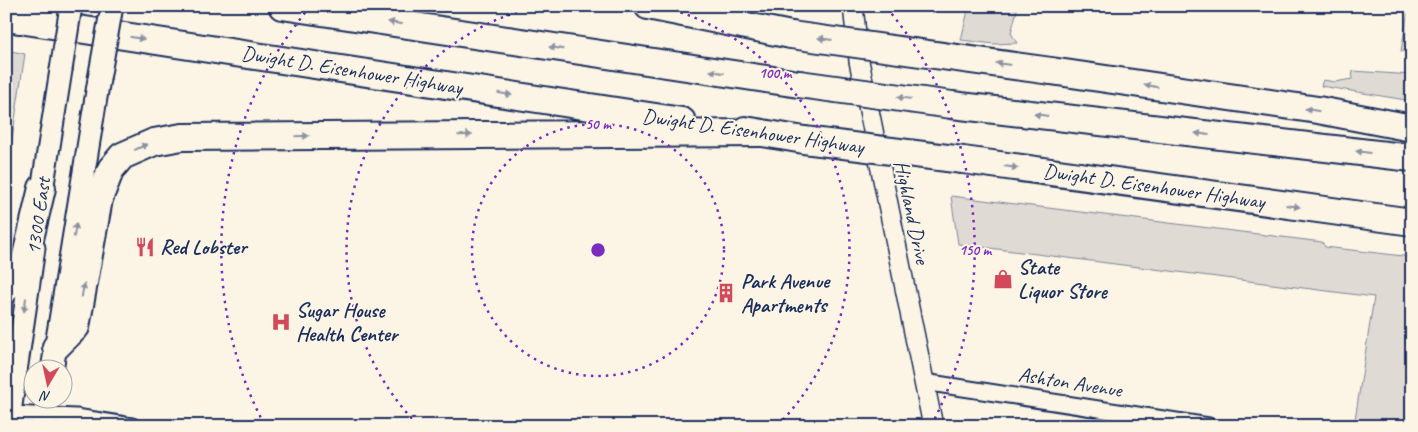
<svg xmlns="http://www.w3.org/2000/svg" width="1418" height="432" viewBox="0 0 1418 432" font-family="Caveat,sans-serif">
	<rect width="100%" height="100%" fill="#fcf5e5"/>
	<filter id="ink" filterUnits="userSpaceOnUse"><feTurbulence type="fractalNoise" baseFrequency=".02" numOctaves="2"/><feDisplacementMap in="SourceGraphic" scale="10" xChannelSelector="R" yChannelSelector="G"/><feConvolveMatrix kernelMatrix="1 2 1 2 8 2 1 2 1" color-interpolation-filters="sRGB"/></filter>
	<g filter="url(#ink)">
		<path fill="#dfdbd4" stroke="#7d8599" d="M969,6H1018L1011,33L1017,43L994,44L961,40Z
			M1409,6H1412V52L1401,51Z
			M6,50L25,54L6,178Z
			M1353,71L1412,75V101L1321,86L1323,80L1335,82L1352,79Z
			M951,196L1322,242L1325,247L1412,257V426H1354L1374,297L958,244Z"/>
		<g fill="none" stroke-linecap="round" stroke-linejoin="round">
			<defs>
				<path id="minor" d="M924,382L1209,426
					M10,414L76,417L132,426"/>
				<path id="tertiary" d="M853,6L859,61L933,426"/>
				<path id="secondary" d="M40,203L61,70
					M52,370L99,79
					M8,426L34,248
					M43,426L47,400"/>
				<path id="motorway" d="M282,6L799,84
					M648,6L791,35
					M6,18L682,121
					M1051,71L1318,110L1412,128
					M952,105L1412,158
					M745,130L804,140
					M963,160L1412,222
					M6,289L25,260L42,188
					M56,347L76,327L99,199L111,169L122,156L154,142L182,137L761,133
					M6,414H10"/>
			</defs>
			<use href="#minor" stroke="#1b2f5e" stroke-width="19"/>
			<use href="#tertiary" stroke="#1b2f5e" stroke-width="22"/>
			<use href="#secondary" stroke="#1b2f5e" stroke-width="25"/>
			<use href="#motorway" stroke="#1b2f5e" stroke-width="30"/>
			<use href="#minor" stroke="#fcf5e5" stroke-width="15"/>
			<use href="#tertiary" stroke="#fcf5e5" stroke-width="19"/>
			<use href="#secondary" stroke="#fcf5e5" stroke-width="21"/>
			<use href="#motorway" stroke="#fcf5e5" stroke-width="26"/>
			<defs>
				<path id="secondary-bridge" d="M61,70L71,6
					M99,79L112,6"/>
				<path id="motorway-bridge" d="M791,35L1051,71
					M799,84L952,105
					M804,140L963,160"/>
			</defs>
			<use href="#secondary-bridge" stroke="#1b2f5e" stroke-width="25" stroke-linecap="butt"/>
			<use href="#motorway-bridge" stroke="#1b2f5e" stroke-width="30" stroke-linecap="butt"/>
			<use href="#secondary-bridge" stroke="#fcf5e5" stroke-width="21"/>
			<use href="#motorway-bridge" stroke="#fcf5e5" stroke-width="26"/>
		</g>
		<defs><path id="oneway-solid" d="M-6-.8H1V-3.2L6.5 0L1 3.2V.8H-6Z" transform="scale(1.25)"/></defs>
		<g fill="#8c92a2">
			<use href="#oneway-solid" transform="translate(395 23) rotate(-171)"/>
			<use href="#oneway-solid" transform="translate(137 38) rotate(9)"/>
			<use href="#oneway-solid" transform="translate(825 39) rotate(-172)"/>
			<use href="#oneway-solid" transform="translate(556 48) rotate(-171)"/>
			<use href="#oneway-solid" transform="translate(1003 64) rotate(-172)"/>
			<use href="#oneway-solid" transform="translate(717 72) rotate(-171)"/>
			<use href="#oneway-solid" transform="translate(1151 86) rotate(-171)"/>
			<use href="#oneway-solid" transform="translate(505 94) rotate(9)"/>
			<use href="#oneway-solid" transform="translate(904 98) rotate(-172)"/>
			<use href="#oneway-solid" transform="translate(1312 110) rotate(-171)"/>
			<use href="#oneway-solid" transform="translate(1041 115) rotate(-173)"/>
			<use href="#oneway-solid" transform="translate(1202 134) rotate(-173)"/>
			<use href="#oneway-solid" transform="translate(465 135) rotate(-1)"/>
			<use href="#oneway-solid" transform="translate(302 136) rotate(-1)"/>
			<use href="#oneway-solid" transform="translate(141 147) rotate(-24)"/>
			<use href="#oneway-solid" transform="translate(1363 152) rotate(-173)"/>
			<use href="#oneway-solid" transform="translate(1011 167) rotate(8)"/>
			<use href="#oneway-solid" transform="translate(1293 206) rotate(8)"/>
			<use href="#oneway-solid" transform="translate(75 230) rotate(-81)"/>
			<use href="#oneway-solid" transform="translate(83 290) rotate(-80)"/>
			<use href="#oneway-solid" transform="translate(25 305) rotate(98)"/>
		</g>
	</g>
	<g fill="none" stroke="#7b2cbf" stroke-width="2.5" stroke-dasharray="2.5 5">
		<circle cx="598" cy="250" r="126"/>
		<path d="M417 424A251 251 0 0 1 537 6M659 6A251 251 0 0 1 779 424"/>
		<path d="M264 424A377 377 0 0 1 309 8M887 8A377 377 0 0 1 932 424"/>
	</g>
	<defs>
		<symbol id="restaurant-bare" viewBox="-9 -9 18 18"><path d="M-5-6h1v4h1v-4h1v4h1v-4h1v5L-1.5 .5V6h-2V.5L-5-1ZM5-6V6H3V1.5H1.5Q1.5-4 5-6Z" fill="#d1495b" stroke="#fcf5e5" stroke-width="2.5" paint-order="stroke"/></symbol>
		<symbol id="shop-bare" viewBox="-9 -9 18 18"><path d="M-5-2.5h2.3a2.7 3.5 0 0 1 5.4 0H5L5.5 6h-11ZM-1.5-2.5h3a1.5 2.3 0 0 0-3 0Z" fill="#d1495b" stroke="#fcf5e5" stroke-width="2.5" paint-order="stroke"/></symbol>
		<symbol id="building-bare" viewBox="-9 -9 18 18"><path d="M-4-6H4V6H1V3H-1V6H-4ZM-2.5-4.3h1.7v1.8h-1.7ZM.8-4.3h1.7v1.8H.8ZM-2.5-1h1.7V.8h-1.7ZM.8-1h1.7V.8H.8Z" fill="#d1495b" stroke="#fcf5e5" stroke-width="2.5" paint-order="stroke"/></symbol>
		<symbol id="hospital-bare" viewBox="-9 -9 18 18"><path d="M-5-5h3v3.5h4V-5h3V5h-3V1.5h-4V5h-3Z" fill="#d1495b" stroke="#fcf5e5" stroke-width="2.5" paint-order="stroke"/></symbol>
	</defs>
	<g fill-rule="evenodd">
		<use href="#restaurant-bare" x="131" y="233" width="28" height="28"/>
		<use href="#shop-bare" x="989" y="265" width="28" height="28"/>
		<use href="#building-bare" x="712" y="279" width="28" height="28"/>
		<use href="#hospital-bare" x="267" y="308" width="28" height="28"/>
	</g>
	<g text-anchor="middle" stroke-width="4" stroke-linejoin="round" paint-order="stroke">
		<g font-size="21" fill="#1b2f5e" stroke="#fcf5e5">
			<text transform="translate(352 70) rotate(9)" y="7">Dwight D. Eisenhower Highway</text>
			<text transform="translate(753 131) rotate(8)" y="7">Dwight D. Eisenhower Highway</text>
			<text transform="translate(1154 186) rotate(8)" y="7">Dwight D. Eisenhower Highway</text>
			<text transform="translate(912 212) rotate(78)" y="7">Highland Drive</text>
			<text transform="translate(38 216) rotate(-82)" y="7">1300 East</text>
			<text transform="translate(1070 382) rotate(9)" y="7">Ashton Avenue</text>
		</g>
		<g font-size="21" font-weight="bold" fill="#1b2f5e" stroke="#fcf5e5" text-anchor="start">
			<text x="160" y="254">Red Lobster</text>
			<text x="1018" y="274">State<tspan x="1018" dy="24">Liquor Store</tspan></text>
			<text x="741" y="288">Park Avenue<tspan x="741" dy="24">Apartments</tspan></text>
			<text x="296" y="317">Sugar House<tspan x="296" dy="24">Health Center</tspan></text>
		</g>
	</g>
	<circle cx="598" cy="250" r="8" fill="#7b2cbf" stroke="#fcf5e5" stroke-width="2.5"/>
	<g font-size="15" text-anchor="middle" font-weight="bold" fill="#7b2cbf" stroke="#fcf5e5" stroke-width="4" stroke-linejoin="round" paint-order="stroke">
		<text x="775" y="78">100 m</text>
		<text x="598" y="129">50 m</text>
		<text x="975" y="255">150 m</text>
	</g>
	<rect width="1418" height="432" fill="none" stroke="#fcf5e5" stroke-width="25"/>
	<rect x="12" y="12" width="1393" height="407" fill="none" stroke="#1b2f5e" stroke-width="2" filter="url(#ink)"/>
	<g transform="translate(48 384) rotate(189)"><circle r="24" fill="#fcf5e5" stroke="#a2a6af"/>
	<path d="M0-4L9 19L0 12L-9 19Z" fill="#d1495b"/>
	<text y="-8" font-size="14" font-weight="bold" text-anchor="middle" fill="#1b2f5e">N</text>
	</g>
</svg>
